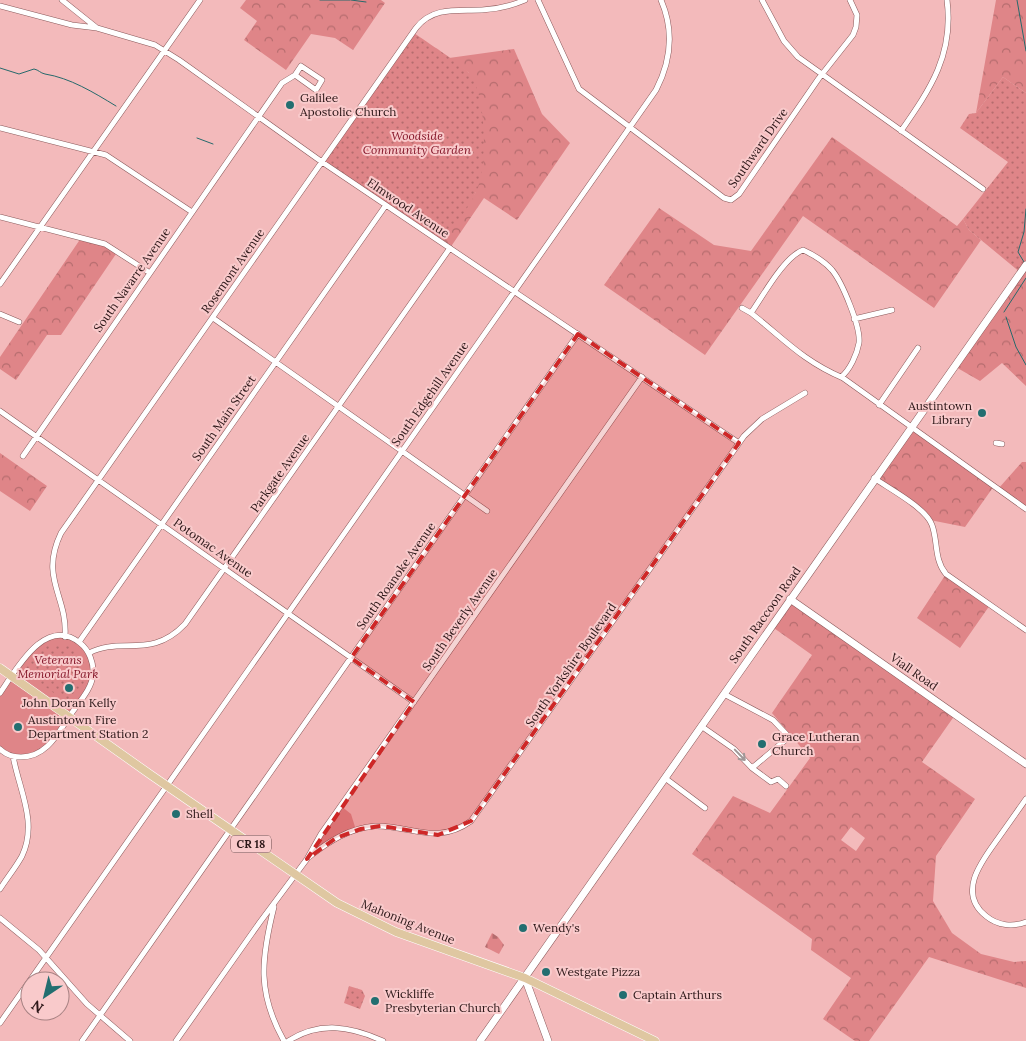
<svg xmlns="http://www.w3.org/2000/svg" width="1026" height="1041" viewBox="0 0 1026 1041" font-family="Lora,serif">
	<defs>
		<pattern id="forest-crowns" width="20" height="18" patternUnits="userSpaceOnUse" patternTransform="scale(1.25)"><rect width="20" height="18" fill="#df8588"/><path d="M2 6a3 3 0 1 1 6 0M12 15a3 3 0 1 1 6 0" fill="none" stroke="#b56c6e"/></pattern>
		<pattern id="cemetery-stones" width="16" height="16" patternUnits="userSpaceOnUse" patternTransform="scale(1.25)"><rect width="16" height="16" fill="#df8588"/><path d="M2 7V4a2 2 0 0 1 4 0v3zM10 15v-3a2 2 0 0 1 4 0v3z" fill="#b56c6e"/></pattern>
		<pattern id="park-dots" width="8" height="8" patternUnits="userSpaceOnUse" patternTransform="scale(1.25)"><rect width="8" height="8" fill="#df8588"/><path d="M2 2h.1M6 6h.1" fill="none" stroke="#b56c6e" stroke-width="1.8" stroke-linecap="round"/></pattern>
	</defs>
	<rect width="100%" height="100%" fill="#f3babb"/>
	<path fill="#df8588" d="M65,637L79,642L92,663V682L55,737L40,753L13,756L0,749V693L29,653L43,640Z
		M341,806L351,814L356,830L307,859Z"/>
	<path fill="url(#forest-crowns)" fill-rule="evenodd" d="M246,0H381L385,3L353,50L335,38L311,34L286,70L244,40L257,21L240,8Z
		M996,0H1026V93L1003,77L976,113Z
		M514,49L542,114L570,143L517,220L484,198L450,248L442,243L476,192L469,73L449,58Z
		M832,137L957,226L963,219L969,230L981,240L934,308L803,216L705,355L604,285L659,208L714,245L751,251Z
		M81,238L118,251L61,335H47L16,380L0,369V357Z
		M1026,265V386L1002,363L980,381L954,366Z
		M910,427L994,486L965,527L930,520L874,478Z
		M0,453L47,486L30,511L0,491Z
		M1022,462H1026V509L998,489Z
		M946,574L990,605L960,648L917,618Z
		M790,599L955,715L922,762L975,799L936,856L933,901L952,933L981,954L1014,962L1026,961V988L929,957L869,1041H855L823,1019L851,978L811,950L812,939L692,854L733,796L770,813L810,758L772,713L812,655L771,626ZM851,827L865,838L856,851L841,840Z"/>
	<path fill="url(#cemetery-stones)" d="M492,933L498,937L504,945L499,954L485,947Z"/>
	<path fill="url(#park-dots)" d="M413,32C427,43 458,61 469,73C487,94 488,168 476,192C468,210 453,227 442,243L322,162Z
		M1003,77L1026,93V265L1021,273L969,230L963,219L1008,162L960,128L969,114L976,113Z
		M50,644C73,643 79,649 87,670L83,686L70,705L24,671L37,653Z
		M349,986L362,990L365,996L360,1009L344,1003Z"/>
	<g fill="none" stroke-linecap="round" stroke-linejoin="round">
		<path stroke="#266a6c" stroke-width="1" d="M320,0H350
			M351,0L366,2
			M1017,0L1026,51
			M0,68L19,74L34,69C39,70 40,73 45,74C70,78 93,92 116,106
			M197,138L213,144
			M1024,262L1018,252L1024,232L1026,209
			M1004,312L1026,278
			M1006,317L1016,347L1026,365"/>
		<defs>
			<path id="street" d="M62,0L97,28L155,45L179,60L322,162L739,443
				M538,0L579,89L724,198L731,200L739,194L819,78L853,35L856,27L857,15L850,0
				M762,0L784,41L798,57L983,189
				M0,6L72,25L97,28
				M0,128L106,155L192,212
				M901,131C931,88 954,54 947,0
				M0,217L105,244L150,273
				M0,284L200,0
				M742,308L751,313
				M0,314L19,322
				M213,318L487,511
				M854,319L892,310
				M841,377C850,370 857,354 859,343C861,327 842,282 832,270C824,261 814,255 803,250C784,257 763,296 751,313C784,339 803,361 843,378L1026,509
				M879,405L918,348
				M0,411L414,702
				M996,443L1002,444
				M23,456L282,83L295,75L301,66L322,80L316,90L295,75
				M874,478C890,489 926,508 932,525C938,541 934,560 946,574L1026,630
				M65,637C68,596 39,579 61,533L416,28C433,6 458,11 482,10C498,9 511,6 525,0
				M79,642L386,205
				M89,653C121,636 151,660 185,624L450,248
				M0,693C16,670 45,615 80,643C89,650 94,663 93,674C92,689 79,702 71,714C58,733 47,757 21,757C13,757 6,755 0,749
				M701,726L734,749L752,768L789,737L773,720L724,694
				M752,768L771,782L778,779L786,786
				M665,778L705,808
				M1026,799C1016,813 1007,826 997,840C981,862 957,893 986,916C998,926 1013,927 1026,922
				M309,857C328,842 349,828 375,826C411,825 436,846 471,821L744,436L762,419L805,393
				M0,889C7,878 16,867 22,856C38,822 19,790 13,756
				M274,907C261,959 257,993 284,1041
				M0,918L39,950L87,1004L130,1041
				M0,1023L656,90C671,61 674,30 661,0
				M82,1041L578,334
				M176,1041L260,922L307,859L321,834L642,377
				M288,1041C320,1021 350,1026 383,1041"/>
			<path id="secondary" d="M790,599L1026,764
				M525,978L548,1041
				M480,1041L1026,265"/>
			<path id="primary" d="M0,668L151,775L337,903L396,932L525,978L655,1041"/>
		</defs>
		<use href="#street" stroke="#8a595a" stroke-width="6"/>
		<use href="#secondary" stroke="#8a595a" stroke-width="8"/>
		<use href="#primary" stroke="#fff" stroke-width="9"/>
		<use href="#street" stroke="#fff" stroke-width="5"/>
		<use href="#secondary" stroke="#fff" stroke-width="7"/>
		<use href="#primary" stroke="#dfc7a1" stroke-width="8"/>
	</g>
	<defs><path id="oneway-shaft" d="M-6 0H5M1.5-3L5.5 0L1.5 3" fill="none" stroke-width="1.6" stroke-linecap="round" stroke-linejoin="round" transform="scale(1.25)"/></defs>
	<use stroke="#a09797" href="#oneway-shaft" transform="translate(740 755) rotate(46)"/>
	<path fill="#ce2727" fill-opacity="0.2" stroke="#ce2727" stroke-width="4" stroke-dasharray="10 6" stroke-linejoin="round" d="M578,334L739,443L471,821L438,835L381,826L361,829L336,838L307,859L414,702L351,658Z"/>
	<g fill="#236e70" stroke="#f9cacb" stroke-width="2">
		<circle cx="290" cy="105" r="5"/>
		<circle cx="982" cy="413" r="5"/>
		<circle cx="69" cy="688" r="5"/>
		<circle cx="18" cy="727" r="5"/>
		<circle cx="762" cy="744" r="5"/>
		<circle cx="176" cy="814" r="5"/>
		<circle cx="523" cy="928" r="5"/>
		<circle cx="546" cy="972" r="5"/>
		<circle cx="623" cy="995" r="5"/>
		<circle cx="375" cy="1001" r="5"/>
	</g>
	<g text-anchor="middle" stroke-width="4" stroke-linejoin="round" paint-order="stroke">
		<rect fill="#f9cacb" stroke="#6a4d4e" stroke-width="1" x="231" y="835.5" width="40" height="17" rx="4"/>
		<g font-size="11" font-weight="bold" fill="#2c1718">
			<text x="251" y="848">CR 18</text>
		</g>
		<g font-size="12" fill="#2c1718" stroke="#f9cacb" text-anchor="start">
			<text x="300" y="102">Galilee<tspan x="300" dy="14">Apostolic Church</tspan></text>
			<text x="972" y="410" text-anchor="end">Austintown<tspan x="972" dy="14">Library</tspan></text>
			<text x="69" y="707" text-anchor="middle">John Doran Kelly</text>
			<text x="28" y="724">Austintown Fire<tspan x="28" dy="14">Department Station 2</tspan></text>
			<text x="772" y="741">Grace Lutheran<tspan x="772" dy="14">Church</tspan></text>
			<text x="186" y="818">Shell</text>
			<text x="533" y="932">Wendy's</text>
			<text x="556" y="976">Westgate Pizza</text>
			<text x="385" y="998">Wickliffe<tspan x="385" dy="14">Presbyterian Church</tspan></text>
			<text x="633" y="999">Captain Arthurs</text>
		</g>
		<g font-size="12" font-style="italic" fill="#86182b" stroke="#f9cacb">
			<text x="417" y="140">Woodside<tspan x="417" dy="14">Community Garden</tspan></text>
			<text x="58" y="664">Veterans<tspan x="58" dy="14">Memorial Park</tspan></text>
		</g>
		<g font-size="12" fill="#2c1718" stroke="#f9cacb">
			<text transform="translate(758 148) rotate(-55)" y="4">Southward Drive</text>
			<text transform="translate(408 208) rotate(34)" y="4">Elmwood Avenue</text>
			<text transform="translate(233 271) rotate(-55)" y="4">Rosemont Avenue</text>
			<text transform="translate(132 280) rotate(-55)" y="4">South Navarre Avenue</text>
			<text transform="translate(430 394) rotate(-55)" y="4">South Edgehill Avenue</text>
			<text transform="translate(224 418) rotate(-55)" y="4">South Main Street</text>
			<text transform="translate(280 473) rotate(-55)" y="4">Parkgate Avenue</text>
			<text transform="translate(213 548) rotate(35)" y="4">Potomac Avenue</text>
			<text transform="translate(396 576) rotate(-55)" y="4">South Roanoke Avenue</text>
			<text transform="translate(765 615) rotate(-55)" y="4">South Raccoon Road</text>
			<text transform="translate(460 620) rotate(-55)" y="4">South Beverly Avenue</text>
			<text transform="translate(571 665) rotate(-55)" y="4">South Yorkshire Boulevard</text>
			<text transform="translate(914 672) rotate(35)" y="4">Viall Road</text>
			<text transform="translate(408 922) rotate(22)" y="4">Mahoning Avenue</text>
		</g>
	</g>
	<g transform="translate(45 996) rotate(215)"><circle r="24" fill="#f9cacb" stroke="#a78283"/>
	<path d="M0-4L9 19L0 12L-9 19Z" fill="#236e70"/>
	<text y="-8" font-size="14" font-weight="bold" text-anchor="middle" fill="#2c1718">N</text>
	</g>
</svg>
